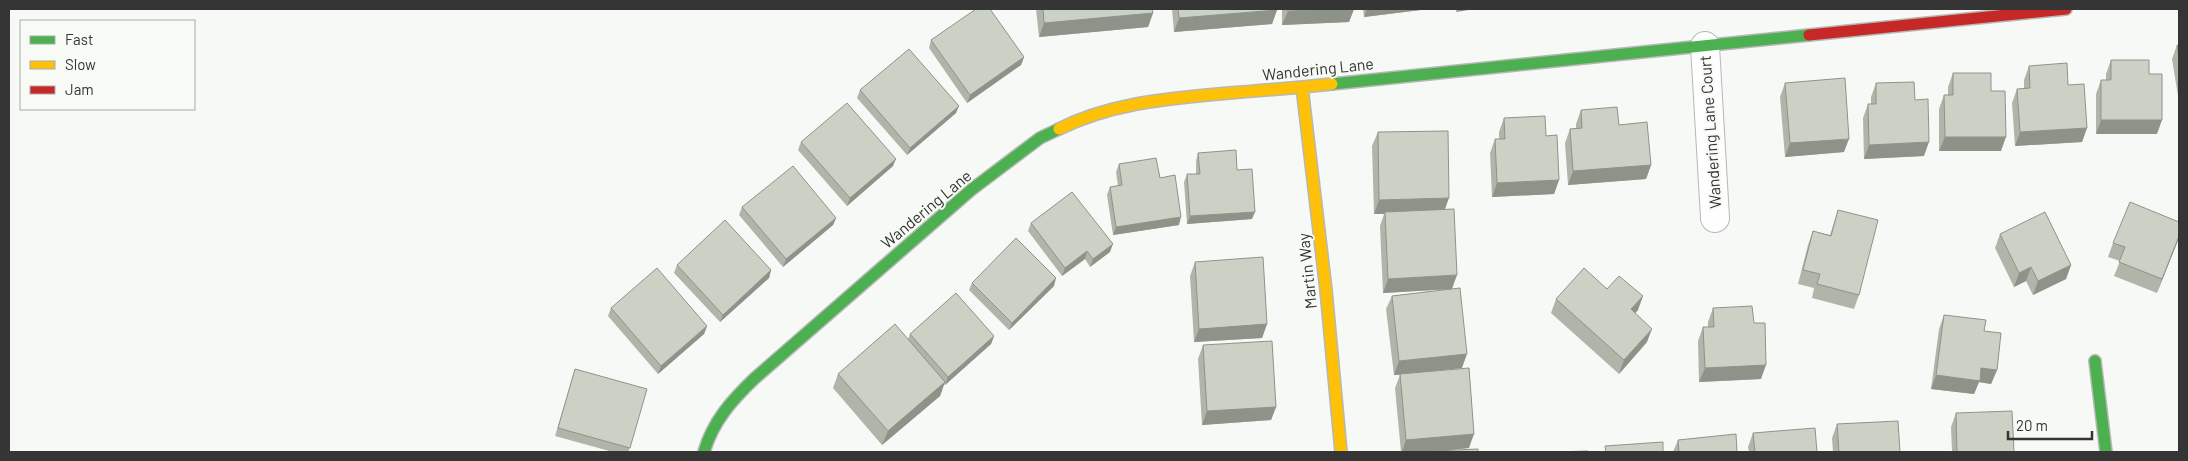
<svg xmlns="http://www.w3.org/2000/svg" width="2188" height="461" viewBox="0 0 2188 461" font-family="Barlow,sans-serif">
	<rect width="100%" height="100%" fill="#f7f9f6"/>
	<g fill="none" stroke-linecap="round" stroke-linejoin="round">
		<defs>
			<path id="street" d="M1705,46L1715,218"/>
			<path id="fast" d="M1332,84L1809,35
				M2095,361L2106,452
				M704,452C713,421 732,400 755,378L971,190L1040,138L1059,129"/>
			<path id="slow" d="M1302,87L1326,290L1341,452
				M1059,129C1109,104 1163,99 1218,94C1256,91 1294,88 1332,84"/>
			<path id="jam" d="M1809,35L2066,9"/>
		</defs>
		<use href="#street" stroke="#b7b8b6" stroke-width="30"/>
		<use href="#fast" stroke="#b7b8b6" stroke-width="14"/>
		<use href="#slow" stroke="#b7b8b6" stroke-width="14"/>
		<use href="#jam" stroke="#b7b8b6" stroke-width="14"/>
		<use href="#street" stroke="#fefefe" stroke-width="28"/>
		<use href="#fast" stroke="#4caf50" stroke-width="11"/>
		<use href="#slow" stroke="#ffc107" stroke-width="11"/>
		<use href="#jam" stroke="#c62828" stroke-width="11"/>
	</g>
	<path fill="#afb5a9" d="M1036,9H1152L1153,13L1148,27L1039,37Z
		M1172,9H1277V10L1272,24L1174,32Z
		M1282,9H1354L1349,22L1282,25Z
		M1363,9H1429L1364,17Z
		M931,40L1024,57L1021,65L967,103L929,48Z
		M2177,45H2179V102L2172,59Z
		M2111,60L2149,74L2157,134H2096V94L2101,80H2106V74Z
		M2029,66L2068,85L2087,128L2082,142L2015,146L2012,103L2017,89H2024V80Z
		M1953,73L1991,91L2001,151H1939V109L1944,95H1948V87Z
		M1785,83L1844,152L1785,157L1780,97Z
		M1876,83L1915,100L1924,156L1864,159L1863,118L1868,104H1871V97Z
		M860,90L956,113L907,155L857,98Z
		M1581,110L1619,125L1651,165L1646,179L1568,185L1565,143L1570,129L1576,128V124Z
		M1504,118L1546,136L1559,180L1554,194L1492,197L1490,153L1495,139H1499V132Z
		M1378,132L1445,209L1452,289L1462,368L1435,371L1469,448L1452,450L1478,452H1401L1395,388L1400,375H1394L1386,309L1392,296L1451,289L1383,293L1380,226L1384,214H1374L1372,146Z
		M801,142L893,166L847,206L798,150Z
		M1198,153L1237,170L1252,219L1187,224L1184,182L1187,174H1196V161Z
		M1119,164L1160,178L1179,225L1113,235L1107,195L1110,187L1118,186L1116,172Z
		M742,207L836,218L833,225L783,267L739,215Z
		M1838,210L1859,295L1854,309L1812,298L1814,288L1798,284L1808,245L1813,231L1830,235Z
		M1031,223L1110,252L1090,267L1085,259L1062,276L1028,231Z
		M2000,234L2071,265L2066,279L2033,295L2026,281L2014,287L1995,248Z
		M2179,238L2157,293L2114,276L2120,261L2108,257L2113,243Z
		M1195,262L1267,324L1262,338L1194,342L1190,276Z
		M677,265L771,270L769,278L720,322L674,273Z
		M972,283L1054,286L1009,330L969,290Z
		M1607,289L1638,310L1635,313L1647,342L1619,374L1551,313L1556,299Z
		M611,308L707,326L704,334L658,374L608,316Z
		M1713,308L1754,323L1761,379L1699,382L1698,341L1703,327H1708V322Z
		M1944,315L1984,331L1997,370L1991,384L1979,382L1974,394L1931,389L1939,329Z
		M910,334L994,336L991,344L945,385L944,384L940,396L882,445L833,388L838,374L908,339Z
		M1203,345L1276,407L1271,420L1202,425L1198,359Z
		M575,369L630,448L628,452H613L555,436Z
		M1956,413L2014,452H1952L1951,427Z
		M1837,424L1900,452H1833L1832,438Z
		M1753,433L1817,452H1749L1748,447Z
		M1678,440L1737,452H1673Z"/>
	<path fill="#8e938a" d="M1337,9H1354L1349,22L1282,25L1288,11Z
		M1367,9H1429L1364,17Z
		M1457,9H1475L1456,12Z
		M1277,10L1272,24L1174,32L1179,18Z
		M1153,13L1148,27L1039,37L1044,23Z
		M1024,57L1021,65L967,103L970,95Z
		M959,106L956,113L907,155L910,148Z
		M2101,120H2162L2157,134H2096Z
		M2087,128L2082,142L2015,146L2020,132Z
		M1945,137H2006L2001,151H1939Z
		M1849,139L1844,152L1785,157L1790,143Z
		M1929,142L1924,156L1864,159L1869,145Z
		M896,159L893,166L847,206L850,198Z
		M1651,165L1646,179L1568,185L1573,171Z
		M1559,180L1554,194L1492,197L1497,183Z
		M1449,198L1444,212H1385L1384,214H1374L1379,200Z
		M1255,212L1252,219L1187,224L1190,216Z
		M1181,217L1179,225L1113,235L1116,227Z
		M836,218L833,225L783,267L786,259Z
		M2179,236V238L2157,293L2162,279Z
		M1113,244L1110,252L1090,267L1093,259Z
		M1087,251L1085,259L1062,276L1065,268Z
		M2071,265L2066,279L2033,295L2038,281Z
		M2031,267L2026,281L2014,287L2019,273Z
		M771,270L769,278L720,322L723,315Z
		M1457,275L1452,289L1383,293L1388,279Z
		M1056,278L1054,286L1009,330L1012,323Z
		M1643,296L1638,310L1626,323L1631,309Z
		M1267,324L1262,338L1194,342L1199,329Z
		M707,326L704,334L658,374L661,366Z
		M1652,329L1647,342L1619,374L1624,360Z
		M994,336L991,344L945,385L948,377Z
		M1467,354L1462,368L1394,375L1399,361Z
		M1766,365L1761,379L1699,382L1705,368Z
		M1981,368L1997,370L1991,384L1979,382L1974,394L1931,389L1936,375Z
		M945,382L940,396L882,445L888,431Z
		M1276,407L1271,420L1202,425L1207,411Z
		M1474,434L1469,448L1425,452H1402L1406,440Z"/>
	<path fill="#cbd2c5" stroke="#8e938a" d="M976,9H990L1024,57L970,95L931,40Z
		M1043,9H1152L1153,13L1044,23Z
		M1178,9H1277V10L1179,18Z
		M1287,9H1337L1288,11Z
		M2177,45H2179V58Z
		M909,49L959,106L910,148L860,90Z
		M2111,60H2149V74H2162V120H2101V80H2111Z
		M2067,63L2068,85L2084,84L2087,128L2020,132L2017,89L2030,88L2029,66Z
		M1953,73H1991V91H2005L2006,137H1945L1944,95H1953Z
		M1845,78L1849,139L1790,143L1785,83Z
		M1914,82L1915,100L1928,99L1929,142L1869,145L1868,104H1876V83Z
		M847,103L896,159L850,198L801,142Z
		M1617,107L1619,125L1647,122L1651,165L1573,171L1570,129L1582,128L1581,110Z
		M1545,116L1546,136L1557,135L1559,180L1497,183L1495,139H1505L1504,118Z
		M1448,131L1449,198L1379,200L1378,132Z
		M1236,150L1237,170L1252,169L1255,212L1190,216L1187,174H1200L1198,153Z
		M1156,158L1160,178L1175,175L1181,217L1116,227L1110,187L1122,185L1119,164Z
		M793,166L836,218L786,259L742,207Z
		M1072,192L1113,244L1093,259L1087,251L1065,268L1031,223Z
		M2130,202L2179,222V236L2162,279L2119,262L2125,247L2113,243Z
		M1454,209L1457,275L1388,279L1385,212Z
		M1838,210L1878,220L1859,295L1817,284L1820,274L1803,270L1813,231L1831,236Z
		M2045,212L2071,265L2038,281L2031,267L2019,273L2000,234Z
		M725,220L771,270L723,315L677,265Z
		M1016,238L1056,278L1012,323L972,283Z
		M1263,257L1267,324L1199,329L1195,262Z
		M657,268L707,326L661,366L611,308Z
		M1584,268L1607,289L1619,276L1643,296L1631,309L1652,329L1624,360L1556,299Z
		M1460,288L1467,354L1399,361L1392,296Z
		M956,293L994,336L948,377L910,334Z
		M1752,306L1754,323H1765L1766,365L1705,368L1703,327H1714L1713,308Z
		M1944,315L1986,320L1984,331L2001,333L1997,370L1981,368L1980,381L1936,375Z
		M895,324L945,382L888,431L838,374Z
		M1272,341L1276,407L1207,411L1203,345Z
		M1469,368L1474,434L1406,440L1400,374Z
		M575,369L647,389L630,448L558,428Z
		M2012,411L2014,452H1957L1956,413Z
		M1898,421L1900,452H1839L1837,424Z
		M1815,428L1817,452H1755L1753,433Z
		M1736,434L1737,452H1679L1678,440Z
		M1663,442V452H1606L1605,446Z
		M1478,449V452H1410Z
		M1588,451V452H1553Z"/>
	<g text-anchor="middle" stroke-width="4" stroke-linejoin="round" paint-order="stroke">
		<g font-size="16" fill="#343534" stroke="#f7faf5">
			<text transform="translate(1318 69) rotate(-6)" y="6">Wandering Lane</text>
			<text transform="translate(1710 132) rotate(-94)" y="6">Wandering Lane Court</text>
			<text transform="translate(926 209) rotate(-40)" y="6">Wandering Lane</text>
			<text transform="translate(1307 271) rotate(-96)" y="6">Martin Way</text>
		</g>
	</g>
	<rect width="2188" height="461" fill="none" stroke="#343534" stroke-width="20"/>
	<rect x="20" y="20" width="175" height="90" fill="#f7faf5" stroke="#a9aba8"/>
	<rect x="30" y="36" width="25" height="8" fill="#4caf50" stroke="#a9aba8"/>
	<text x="65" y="45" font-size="15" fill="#343534">Fast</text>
	<rect x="30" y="61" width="25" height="8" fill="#ffc107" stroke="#a9aba8"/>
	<text x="65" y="70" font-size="15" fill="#343534">Slow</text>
	<rect x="30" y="86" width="25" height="8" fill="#c62828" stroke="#a9aba8"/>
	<text x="65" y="95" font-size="15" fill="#343534">Jam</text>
	<path d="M2008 431v8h84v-8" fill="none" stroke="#343534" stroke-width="2.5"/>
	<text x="2016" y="431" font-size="15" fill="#343534" stroke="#f7faf5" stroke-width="4" paint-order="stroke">20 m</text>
</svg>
